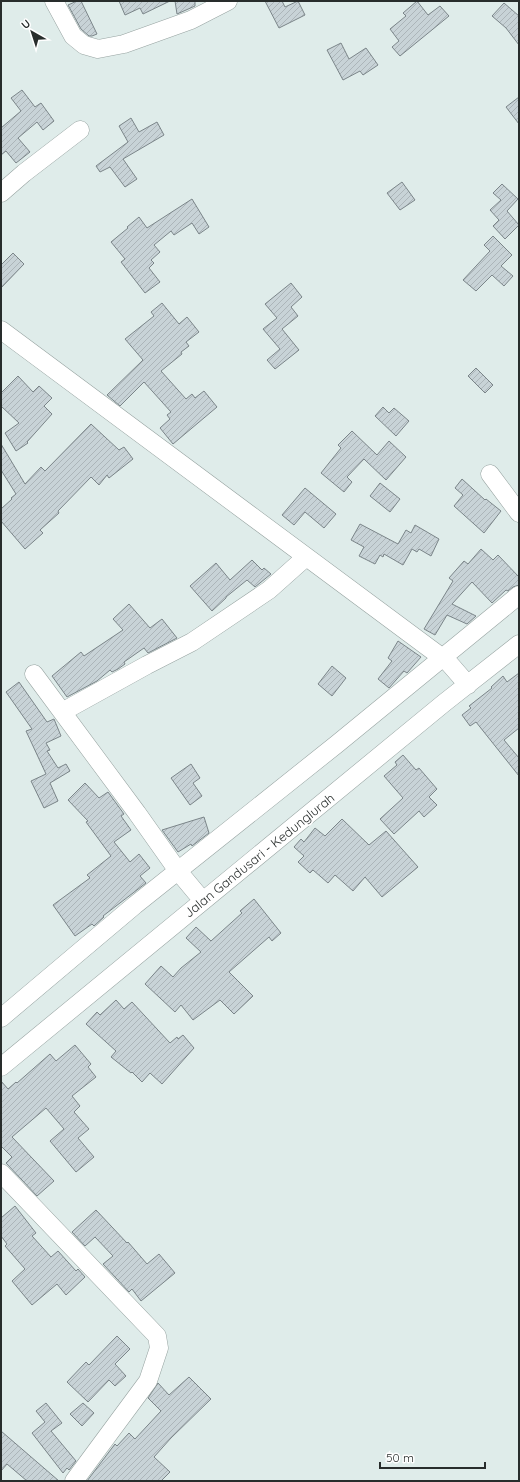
<svg xmlns="http://www.w3.org/2000/svg" width="520" height="1482" viewBox="0 0 520 1482" font-family="Quicksand,sans-serif">
	<defs>
		<pattern id="building-hatch" width="6" height="6" patternUnits="userSpaceOnUse"><rect width="6" height="6" fill="#c8d3d7"/><path d="M-1 1l2-2M0 6l6-6M5 7l2-2" fill="none" stroke="#acb5b9"/></pattern>
	</defs>
	<rect width="100%" height="100%" fill="#dfecea"/>
	<path fill="url(#building-hatch)" stroke="#7b8589" d="M77,1H81L97,34L92,36H89L81,29L68,5Z
		M119,1H170L143,14L140,8L125,15Z
		M175,1H195V6L177,14Z
		M265,1H282L285,7L298,1L305,15L279,28Z
		M417,1L428,15L440,6L449,16L400,56L392,47L399,41L390,29L406,16L403,13Z
		M504,3L519,16V45L506,28L492,16Z
		M341,43L349,59L366,48L378,65L363,75L360,71L343,80L327,50Z
		M22,90L35,107L41,103L54,121L43,130L37,122L18,138L30,152L16,163L6,151L1,155V128L21,111L11,98Z
		M519,97V124L506,107Z
		M131,118L139,132L157,122L164,135L123,159L137,179L125,187L110,167L100,172L96,166L128,142L119,126Z
		M402,182L415,200L400,210L387,193Z
		M502,184L518,199L507,211L519,225L505,239L493,226L499,220L490,210L501,200L493,193Z
		M192,199L209,227L199,234L192,223L174,235L171,231L154,245L160,252L151,260L154,263L149,268L160,282L145,293L121,262L125,259L111,242L128,228L127,227L139,217L147,228Z
		M493,236L512,255L501,266L513,276L504,286L492,275L476,291L463,280L490,251L484,245Z
		M13,253L24,264L1,288V265Z
		M291,283L302,297L291,307L298,316L282,329L299,350L275,369L267,360L280,349L263,329L277,318L265,304Z
		M162,303L179,324L187,317L199,332L186,342L189,346L181,352L182,354L161,371L186,399L192,394L195,398L204,391L217,407L173,444L160,428L170,419L167,415L171,412L144,382L120,406L107,395L143,360L125,339L154,316L151,312Z
		M476,368L493,385L485,393L468,376Z
		M18,376L33,392L39,386L52,398L44,406L52,414L27,442L28,443L16,451L5,433L19,423L1,406V393Z
		M383,407L389,413L394,408L409,421L396,436L375,416Z
		M91,424L119,450L124,447L133,459L109,478L107,475L99,485L91,477L58,511L59,513L40,530L43,533L25,549L1,521V509L12,499L11,498L16,494L1,470V444L25,484L41,467L45,471Z
		M352,431L377,455L389,441L406,457L386,480L364,459L347,477L352,482L344,492L321,473L341,448L338,445Z
		M462,479L485,500L486,499L501,511L484,533L454,506L463,495L455,488Z
		M380,483L400,499L390,512L370,496Z
		M305,488L336,514L324,528L305,512L294,525L282,515Z
		M360,524L398,544L406,530L411,533L415,525L439,539L431,556L419,549L417,552L412,549L403,565L384,554L383,557L380,555L375,564L359,556L364,547L351,540Z
		M481,549L493,560L498,555L519,577V585L513,587L508,591L506,590L492,603L472,582L452,604L476,616L467,624L447,615L435,635L424,629L453,581L449,578L464,561L468,564Z
		M252,560L262,570L264,568L271,574L255,587L247,580L226,597V598L212,611L190,586L216,563L230,580Z
		M129,604L150,628L162,619L177,638L148,653L144,648L124,662L125,664L118,669L112,672L110,670L97,681L67,697L52,676L81,652L84,656L123,630L113,619Z
		M398,641L421,657L407,673L404,671L389,688L378,679L392,661L388,658Z
		M332,666L346,678L332,696L318,684Z
		M519,673V728L504,740L519,758V776L476,722L470,726L462,715L471,708L469,706L492,688L491,687L503,676L507,682Z
		M19,682L47,722L54,719L61,736L46,743L50,750L47,751L58,768L66,764L70,771L50,783L58,801L44,808L31,781L46,774L26,731L32,729L6,692Z
		M403,755L416,770L419,768L437,789L429,797L437,805L424,817L419,811L394,834L380,819L403,798L384,776L397,765L395,762Z
		M191,764L200,778L193,783L202,796L190,805L171,778Z
		M85,783L99,798L108,792L124,814L121,816L131,830L114,842L130,862L139,854L150,868L140,876L146,883L103,916L104,917L94,926L92,924L75,936L53,905L90,878L87,875L111,856L86,822L88,821L68,800Z
		M204,817L209,833L192,846L191,844L178,852L162,830Z
		M342,819L369,845L386,831L418,867L382,897L365,877L353,891L335,875L328,883L313,870L310,873L298,862L304,856L294,847L301,839L304,842L315,828L325,836Z
		M254,899L281,933L272,941L269,937L229,972L253,996L234,1014L220,1000L193,1020L181,1005L175,1012L145,984L161,966L173,977L181,968L201,952L186,938L196,927L211,941L242,913L240,911Z
		M116,1000L124,1009L132,1002L170,1043L177,1037L178,1039L183,1035L194,1048L162,1084L150,1073L142,1082L132,1072L131,1073L111,1057L116,1051L86,1024L97,1012L100,1015Z
		M75,1045L91,1064L88,1067L96,1077L72,1096L80,1106L74,1112L89,1129L78,1138L94,1157L76,1172L50,1141L64,1129L46,1108L12,1137L54,1181L37,1196L6,1163L12,1157L1,1146V1081L8,1089L16,1082L17,1083L50,1054L56,1061Z
		M15,1206L36,1233L32,1236L51,1257L58,1251L76,1271L78,1269L85,1277L66,1295L57,1284L32,1305L12,1281L25,1269L5,1246L7,1244L1,1236V1218Z
		M96,1210L127,1243L128,1242L147,1264L159,1254L175,1273L141,1301L132,1289L129,1292L103,1264L113,1256L95,1237L85,1246L72,1232Z
		M117,1336L130,1349L115,1364L126,1376L115,1386L109,1380L88,1402L67,1382L86,1362L89,1365Z
		M189,1377L211,1399L171,1438L154,1457L170,1472L161,1481H87L115,1444L117,1446L129,1433L135,1439L161,1411L148,1398L158,1383L169,1395Z
		M46,1403L62,1423L51,1431L76,1461L69,1470L67,1468L63,1473L32,1433L45,1422L36,1411Z
		M83,1403L94,1413L82,1426L70,1414Z
		M1,1431L59,1481H27L7,1464L1,1471Z"/>
	<g fill="none" stroke-linecap="round" stroke-linejoin="round">
		<defs>
			<path id="minor" d="M54,1L73,36L84,45L98,49L124,44L191,20L228,1
				M1,193L24,173L80,130
				M1,330L448,662L468,685
				M490,474L519,513
				M34,674L137,813L178,871L203,901
				M62,712L147,665L192,642L269,590L306,557
				M1,1018L135,905L337,744L519,595
				M1,1067L444,703L519,644
				M1,1173L157,1336L159,1348L148,1381L74,1481"/>
		</defs>
		<use href="#minor" stroke="#97a3a1" stroke-width="19"/>
		<use href="#minor" stroke="#fff" stroke-width="18"/>
	</g>
	<g text-anchor="middle" stroke-width="3.5" stroke-linejoin="round" paint-order="stroke">
		<g font-size="13" fill="#282d2c" stroke="#fff">
			<text transform="translate(259 855) rotate(-39)" y="5">Jalan Gandusari - Kedunglurah</text>
		</g>
	</g>
	<rect width="520" height="1482" fill="none" stroke="#282d2c" stroke-width="4"/>
	<g transform="translate(32 32) rotate(321)" stroke="#ffffff" stroke-width="3" paint-order="stroke">
	<path d="M0-3L7 15L0 10L-7 15Z" fill="#282d2c"/>
	<text y="-6" font-size="11" font-weight="bold" text-anchor="middle" fill="#282d2c">U</text>
	</g>
	<path d="M380 1462v6h105v-6" fill="none" stroke="#282d2c" stroke-width="2"/>
	<text x="386" y="1462" font-size="12" fill="#282d2c" stroke="#ffffff" stroke-width="3" paint-order="stroke">50 m</text>
</svg>
